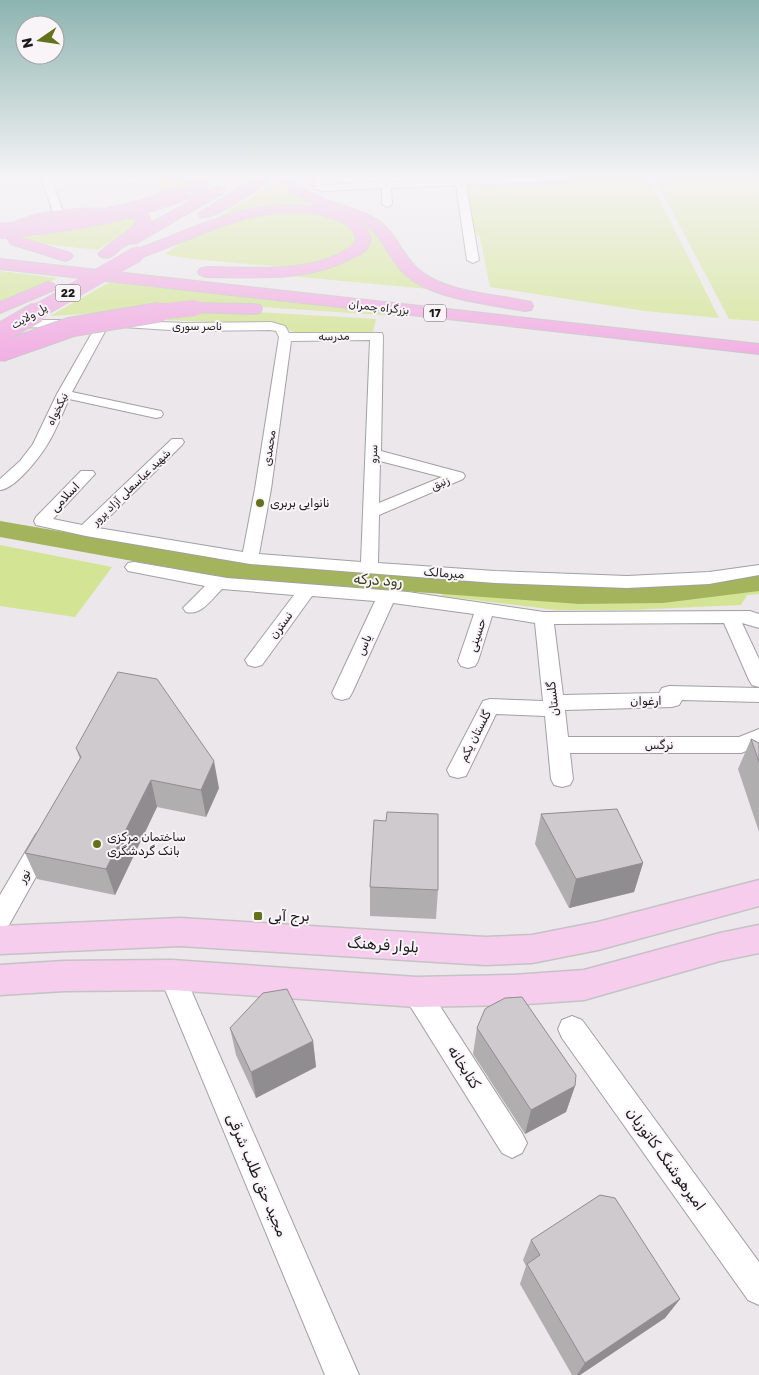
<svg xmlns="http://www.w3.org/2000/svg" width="759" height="1375" viewBox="0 0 759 1375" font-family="Rubik,Cairo,sans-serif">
	<rect width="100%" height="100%" fill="#ebe7ea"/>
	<path fill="#d3e495" d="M136,177H209L186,190L138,204L160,190L154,180L138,181Z
		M648,177L719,318L645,311L490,287L480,237L473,232L465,183Z
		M654,177H759V321L729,319Z
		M278,181C297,205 334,205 360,219C375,227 383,248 394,260C403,271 426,282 439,290L290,276L355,255L370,245V233L362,224L324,210L251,211L215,219Z
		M277,210C302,212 353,209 358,242C323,274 270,266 226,262C205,260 185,259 165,254L186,240L215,224Z
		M137,217L140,222L137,226L97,250L36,243L23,237L22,231Z
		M0,271L57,278L0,310Z
		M110,282L402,313L396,316L231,305L50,316Z
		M243,311L376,319L373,332L371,335L296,333L283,327L268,324L141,319L175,312Z
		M0,545L112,567L75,617L0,606Z
		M759,587V594L747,595L741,605L628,610H557L442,596L443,592L626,601Z"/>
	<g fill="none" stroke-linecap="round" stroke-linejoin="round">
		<path fill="#a3b45c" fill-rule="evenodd" d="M0,521L227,560L579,586L663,585L759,573V591L663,603L579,604L227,578L0,537Z"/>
		<defs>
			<path id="minor" d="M41,177H51L62,209L61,211H53L52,209Z
				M125,177H135L137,181L132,184L129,183Z
				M313,177H323V185L381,182V177H391V182L456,179L455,177H575L570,180L466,185L479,260L473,263L467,260L456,185L391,188L392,204L387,207L382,204V188L323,191L314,189Z
				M8,320H76L82,324L76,328L4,327L2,324L4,321Z
				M103,320L108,322L113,320L185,323L271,322L285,326L289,333H382L383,336L381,451L463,473L465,476L463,479L379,515L378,563L495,571L627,576L709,572L759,565V575L709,584L627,588L495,583L250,564L86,536L36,525L34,521L36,517L81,471H93L95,474L53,519L82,525L172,439H182L184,442L182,445L98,528L243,552L255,489L279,337L276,331L270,330L185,331L108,326L72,392L156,410L161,411L163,414L161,417L156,418L69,399C62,414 56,431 47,445C39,458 15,489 0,490V479L20,461L33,444L57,394L97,324ZM370,340L361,562L259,554L271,489L291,341ZM380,461L442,477L379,503Z
				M134,562L227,578L408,592L544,612L750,611L759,614V628L742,623L759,659V687L752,685L749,680L724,623L554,624L563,695L659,693L662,688L669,686L759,688V702L682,700L679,705L672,707L565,710L568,737H739L759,729V746L741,753H570L573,779L570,785L562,787L554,785L551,779L545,716L496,714L466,776L458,778L450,776L447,770L483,701L490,699L543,701L535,623L492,616L478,661L475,666L468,668L461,666L458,661L474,614L393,603L352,693L349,698L342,700L335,698L332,693L375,601L312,596L262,665L255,667L248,665L245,660L294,595L222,589C212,599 201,616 186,612L183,608L205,586L128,571L125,567L128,563Z
				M44,832L52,834L56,841L9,925L0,928V895L36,834Z
				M172,963L181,967L359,1375H325L159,975L163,967Z
				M416,980L425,983L522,1133L527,1143L522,1153L512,1158L502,1153L407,1001L403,992L407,983Z
				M572,1016L582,1020L759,1262V1305L748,1300L562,1038L558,1029L562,1020Z"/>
			<path id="major" d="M759,880V906L598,950L532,963L485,965L180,946L0,954V926L180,918L485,937L532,935L598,922Z
				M759,925V953L720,961L584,1000L513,1005L416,1007L172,990L64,991L0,995V965L64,961L172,960L416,977L513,975L584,970L720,933Z"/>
			<path id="highway" d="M255,177H270C261,189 214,220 200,217L198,214Z
				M277,177H290C312,202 349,203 376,219C395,230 401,254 418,269C445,293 497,294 531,302L533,306L531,310L525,311C490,304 435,300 407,276C389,261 384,235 363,223L371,238C370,250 360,255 350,259C307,282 254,277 206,277L200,275L198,272L200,269L206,267C250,267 320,275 355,243C358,232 349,225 340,221C273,193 204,236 142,257H132L129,254L132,251C201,227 245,197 322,207C304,200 288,193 277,177Z
				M218,186L225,190L223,193L137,243C135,244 132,243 129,244C117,247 115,261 101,257L98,254L101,251L134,226L137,220C109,209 42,216 18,233L21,238L70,253L73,256L70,259L65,261L11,244L3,232C22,205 120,204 149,215L151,223Z
				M0,259L759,344V354L0,269Z
				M48,282L54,284L56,287L54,290L0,313V302Z
				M195,303L254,304L260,305L262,309L260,313L254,314L189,312L187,308L189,304Z"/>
		</defs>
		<use href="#minor" stroke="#a39fa2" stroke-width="2"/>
		<use href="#major" stroke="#c4c3c4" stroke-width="3"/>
		<use href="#highway" stroke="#c4c3c4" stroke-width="2"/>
		<use href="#minor" fill="#fff" fill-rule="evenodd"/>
		<use href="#major" fill="#f7cdee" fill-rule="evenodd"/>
		<use href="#highway" fill="#f1ace2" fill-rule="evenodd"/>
		<defs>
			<path id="highway-bridge-far1" d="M0,231C70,225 136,214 201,186
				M35,313L137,254
				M149,313L195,308"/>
			<path id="highway-bridge" d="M0,333L37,312
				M0,352L71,327L160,312"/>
		</defs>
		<use href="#highway-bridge-far1" stroke="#c4c3c4" stroke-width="16" stroke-linecap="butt"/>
		<use href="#highway-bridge" stroke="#c4c3c4" stroke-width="21" stroke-linecap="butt"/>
		<use href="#highway-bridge-far1" stroke="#f1ace2" stroke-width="15"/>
		<use href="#highway-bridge" stroke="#f1ace2" stroke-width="19"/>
	</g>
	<path fill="#b1aeb0" d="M751,739L759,743V832L738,769Z
		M76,748L219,788L206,817L157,807L115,895L37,879L25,853L80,759Z
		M541,814L643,863L634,892L569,908L535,844Z
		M386,821L438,890L436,919L370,916V887Z
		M230,1028L313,1041L316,1067L256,1098L236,1055Z
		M477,1028L575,1086L566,1112L525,1134L473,1054Z
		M531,1240L680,1299L665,1318L580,1375H572L520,1284L526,1266L523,1260Z"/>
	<path fill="#908d90" d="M214,761L219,788L206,817L201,790Z
		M151,780L157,807L115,895L106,869Z
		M643,863L634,892L569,908L576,879Z
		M313,1041L316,1067L256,1098L251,1072Z
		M575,1086L566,1112L525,1134L531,1110Z
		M680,1299L665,1318L580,1375H577L585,1363Z"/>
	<path fill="#cecacd" stroke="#908d90" d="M118,672L157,679L214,761L201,790L151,780L106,869L25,853L81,757L76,748Z
		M751,739L759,743V762Z
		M617,809L643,863L576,879L541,814Z
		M387,812L438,814V890L370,887L374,820L386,821Z
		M287,989L313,1041L251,1072L230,1028L263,993Z
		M522,997L576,1075L575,1086L531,1110L477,1028L485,1009L488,1007L505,998Z
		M600,1195L615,1198L680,1299L585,1363L527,1264L540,1255L531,1240Z"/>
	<linearGradient id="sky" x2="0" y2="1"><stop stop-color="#8cb4b0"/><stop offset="0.48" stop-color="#f6f4f6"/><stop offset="1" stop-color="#f6f4f6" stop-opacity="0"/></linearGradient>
	<rect width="759" height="370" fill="url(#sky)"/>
	<g fill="#63711c" stroke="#f9f4f8" stroke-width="2">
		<circle cx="260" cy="503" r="5"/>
		<circle cx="97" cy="844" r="5"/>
		<rect x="253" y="911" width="10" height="10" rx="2.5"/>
	</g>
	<g text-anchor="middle" stroke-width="4" stroke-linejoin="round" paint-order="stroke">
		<g fill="#f9f4f8" stroke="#5e5b5d" stroke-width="1">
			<rect x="55.5" y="284.5" width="25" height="17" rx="4"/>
			<rect x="424" y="304.5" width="22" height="17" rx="4"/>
		</g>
		<g font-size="11" font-weight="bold" fill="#1b1a1b">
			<text x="68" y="297">22</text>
			<text x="435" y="317">17</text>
		</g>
		<g font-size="11" fill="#1b1a1b" stroke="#f9f4f8">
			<text transform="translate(379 307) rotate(6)" y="4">بزرگراه چمران</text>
			<text transform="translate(29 316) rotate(-30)" y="4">پل ولایت</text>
			<text x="197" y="330">ناصر سوری</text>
			<text transform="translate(334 336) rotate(-1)" y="4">مدرسه</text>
			<text transform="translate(57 409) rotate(-64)" y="4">نیکخواه</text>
			<text transform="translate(269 448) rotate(-82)" y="4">محمدی</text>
			<text transform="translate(373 454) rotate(-88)" y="4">سرو</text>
			<text transform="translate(440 483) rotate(-23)" y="4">زنبق</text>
			<text transform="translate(131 487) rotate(-44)" y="4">شهید عباسعلی آزاد پرور</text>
		</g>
		<g font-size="12" fill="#1b1a1b" stroke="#f9f4f8">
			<text transform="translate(65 497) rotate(-46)" y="4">اسلامی</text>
			<text transform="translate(444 573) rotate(4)" y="4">میرمالک</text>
			<text transform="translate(281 625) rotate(-54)" y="4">نسترن</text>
			<text transform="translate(477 635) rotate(-73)" y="4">حسینی</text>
			<text transform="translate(364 645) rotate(-66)" y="4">یاس</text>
			<text transform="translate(553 699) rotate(-97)" y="4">گلستان</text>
			<text transform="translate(646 701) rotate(-1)" y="4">ارغوان</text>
			<text transform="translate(475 736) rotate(-63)" y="4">گلستان یکم</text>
			<text x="659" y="749">نرگس</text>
			<text transform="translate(24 876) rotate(-60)" y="4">نور</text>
		</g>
		<g font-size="12" fill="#1b1a1b" stroke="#f9f4f8" text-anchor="start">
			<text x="270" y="507">نانوایی بربری</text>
			<text x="107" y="841">ساختمان مرکزی<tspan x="107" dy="14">بانک گردشگری</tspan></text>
		</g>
		<g font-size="14" font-style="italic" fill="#2d340e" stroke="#f9f4f8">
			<text transform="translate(378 580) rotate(4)" y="5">رود درکه</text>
		</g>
		<g font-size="15" fill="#1b1a1b" stroke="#f9f4f8" text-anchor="start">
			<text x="268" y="921">برج آبی</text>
		</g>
		<g font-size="15" fill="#1b1a1b" stroke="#f9f4f8">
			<text transform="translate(383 945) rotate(4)" y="5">بلوار فرهنگ</text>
			<text transform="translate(464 1067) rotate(58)" y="5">کتابخانه</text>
			<text transform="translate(666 1159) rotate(54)" y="5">امیرهوشنگ کاتوزیان</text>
			<text transform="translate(257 1175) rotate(67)" y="5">مجید حق طلب شرقی</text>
		</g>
	</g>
	<g transform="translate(40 40) rotate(257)"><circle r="24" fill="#f9f4f8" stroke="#a09da0"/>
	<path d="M0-4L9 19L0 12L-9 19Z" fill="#63711c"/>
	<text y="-8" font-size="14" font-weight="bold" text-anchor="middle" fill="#1b1a1b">N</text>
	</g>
</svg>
